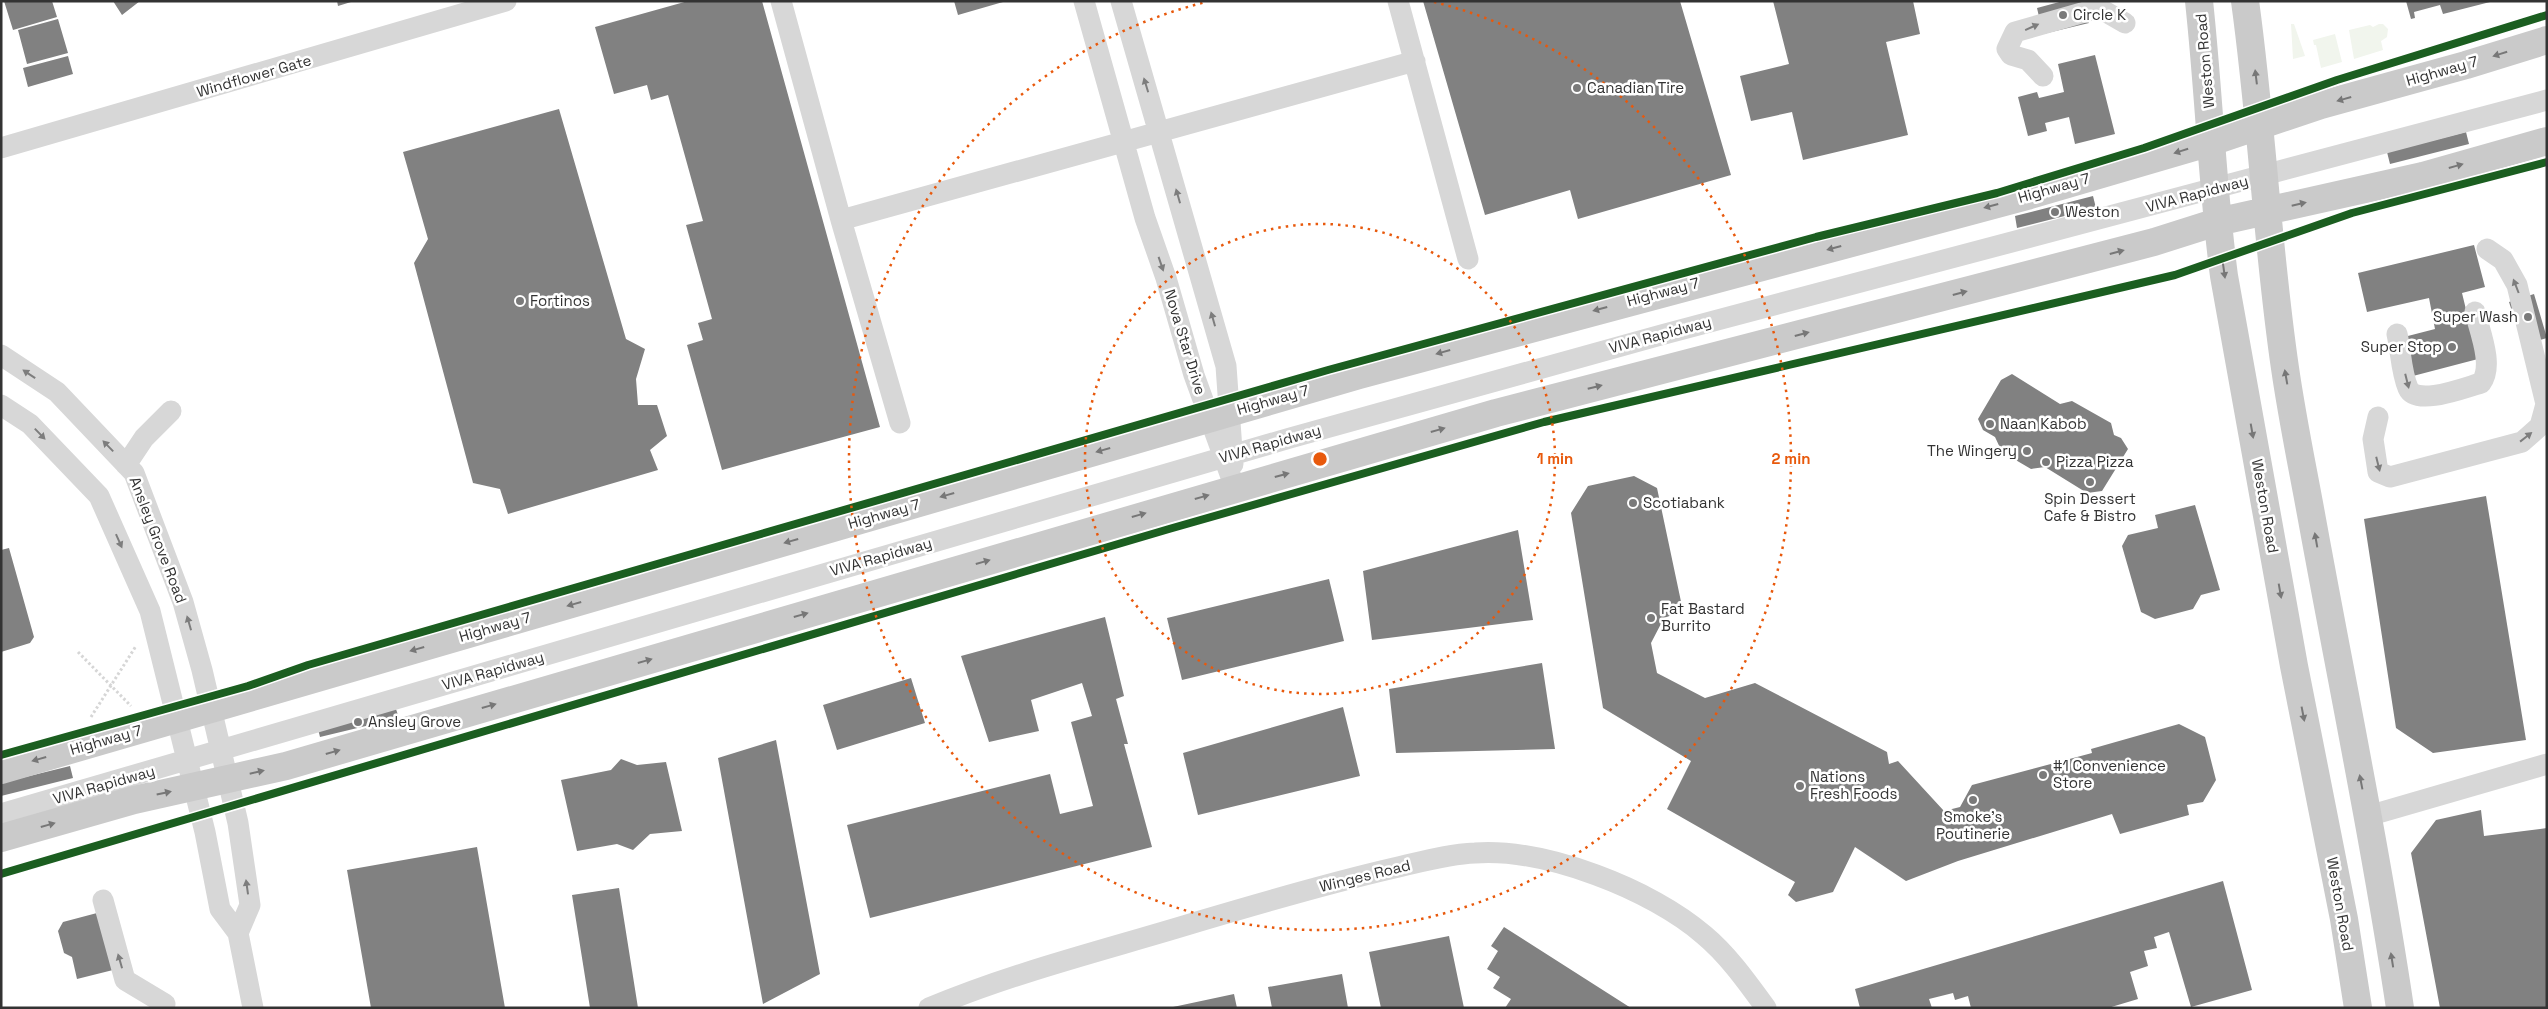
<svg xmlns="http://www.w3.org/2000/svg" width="2548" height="1009" viewBox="0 0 2548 1009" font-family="'Space Grotesk',sans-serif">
	<rect width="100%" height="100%" fill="#fff"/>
	<path fill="#f1f5ed" d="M2291,24H2294L2305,56L2293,59Z
		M2379,24H2383L2388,29L2387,37L2381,41L2383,50L2354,59L2349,30L2370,25L2373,27Z
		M2335,34L2342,62L2321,68L2316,45H2314L2313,40Z"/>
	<path fill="#818181" d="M4,1H52L57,17L13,30Z
		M113,1H140L122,15Z
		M337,1H351V2L338,6Z
		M688,1H762L880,427L722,470L687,345L703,340L698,323L712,319L686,225L703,221L668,95L651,100L647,85L614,94L595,27Z
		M954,1H1003V2L958,15Z
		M1423,1H1680L1731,175L1578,219L1570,190L1485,215Z
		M1773,1H1913L1920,34L1886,42L1908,135L1803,160L1792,112L1751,121L1740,76L1789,64Z
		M2063,1H2084L2089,23L2043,34L2037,8Z
		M2406,1H2490V2L2443,14L2440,5L2414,12L2415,18L2411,19Z
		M58,19L68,53L27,64L18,30Z
		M2095,55L2115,134L2075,144L2069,117L2045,123L2047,131L2028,136L2018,97L2037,92L2039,98L2064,92L2058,64Z
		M68,56L73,74L28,87L23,68Z
		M559,109L626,339L645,349L636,379L638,405H657L667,436L650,450L658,470L508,514L500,489L473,483L414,263L428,239L403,152Z
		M2466,132L2469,144L2390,164L2387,152Z
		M2093,196L2096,208L2017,228L2015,216Z
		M2474,245L2485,287L2462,293L2478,359L2413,376L2404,337L2435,329L2429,298L2367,312L2358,273Z
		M2534,294L2547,338L2523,345L2509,302Z
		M2012,374L2060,404L2072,401L2111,423L2114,435L2121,438L2128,449L2102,491L2087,493L2045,467L2031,469L2002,452L1995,437L1983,430L1978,419L2001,380Z
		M1634,476L1657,488L1683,611L1664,618L1651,643L1657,673L1705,698L1755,683L1887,752L1889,764L1898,761L1944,811L1960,807L1972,785L2092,753L2091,749L2179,724L2205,737L2216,780L2203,802L2187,805L2189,815L2120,834L2112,814L1958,861L1906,881L1855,847L1833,892L1796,902L1788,895L1795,882L1667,809L1691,761L1603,708L1571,513L1588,486Z
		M2486,496L2526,740L2433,753L2396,728L2364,519Z
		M2195,505L2220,590L2201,595L2193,609L2155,619L2141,612L2122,546L2128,535L2158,528L2155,515Z
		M1518,530L1533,620L1372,640L1363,571Z
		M9,548L34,637L30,643L1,652V550Z
		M1329,579L1344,641L1182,680L1167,618Z
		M1105,617L1124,696L1116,699L1128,744H1124L1152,847L870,918L847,825L1050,774L1060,814L1093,806L1071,722L1092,716L1082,683L1031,700L1039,731L989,742L961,656Z
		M1542,663L1555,749L1396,753L1389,689Z
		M911,678L925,723L837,750L823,705Z
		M395,706L399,718L320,737L317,725Z
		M1343,707L1360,776L1198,815L1183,753Z
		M776,740L820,974L763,1004L718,758Z
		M621,759L637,765L666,762L682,831L650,834L633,850L617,844L577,851L561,780L611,770Z
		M70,766L73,778L1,796V783Z
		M2481,810L2484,836L2547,828V1008H2440L2411,853L2436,820Z
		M477,847L505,1008H371L347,870Z
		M2223,881L2252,990L2191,1007L2169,932L2154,937L2157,948L2144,951L2148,966L2130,972L2138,999L2108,1008H1971L1968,996L1955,1000L1953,993L1929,999L1932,1008H1860L1855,989Z
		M619,888L638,1008H590L572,895Z
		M97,913L117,969L77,979L72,957L64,953L58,931L63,922Z
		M1504,927L1631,1008H1505L1511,999L1493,988L1500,977L1487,969L1498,951L1491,946Z
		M1449,936L1464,1008H1381L1369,952Z
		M1342,974L1348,1008H1272L1268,987Z
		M1234,994L1237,1008H1173V1007Z"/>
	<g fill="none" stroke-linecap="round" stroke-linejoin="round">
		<path stroke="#d6d6d6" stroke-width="3" stroke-dasharray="2.5 2.5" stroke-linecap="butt" d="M78,652L131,706
			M91,717L136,646"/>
		<path stroke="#d7d7d7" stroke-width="21" d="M781,1L841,220L1415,61
			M1084,1L1145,218L1166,278L1194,375L1235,488
			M1121,1L1226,366L1233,464
			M1398,1L1468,259
			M2043,76L2028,60L2011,55L2007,49L2015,32L2099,8L2125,23
			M1,148L506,1
			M841,220L900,423
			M2397,334C2401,351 2401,372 2408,388C2416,407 2466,387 2481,383C2494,366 2480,332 2475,312
			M1,355L57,392L134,473L183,602L202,670L238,823L250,905L238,933
			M1,405L30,424L99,496L150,611L205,832L220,909L238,933L253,1008
			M2378,417L2373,439L2378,472L2390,477L2522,442L2540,426L2546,404L2517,285L2503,260L2487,249
			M126,465L144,438L171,411
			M1,814L1290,438L1661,335L2547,100
			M2368,816L2547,764
			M103,900L125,980L165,1004
			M929,1008C1017,971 1109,949 1200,921C1264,902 1329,883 1394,868C1421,862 1448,854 1475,853C1545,848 1651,889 1704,935C1728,955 1747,982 1766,1008"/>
		<path stroke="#cacaca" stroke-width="28" d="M2199,1C2209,93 2212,185 2224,276L2294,666L2344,919L2358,1008
			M2245,1C2262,123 2267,246 2285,368C2292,417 2302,465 2311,514C2341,679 2375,842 2400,1008
			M1,770L1359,375L2027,196L2211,142L2321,105L2466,65L2547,40
			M1,838L134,800L286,766L1496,413L2154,242L2217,222L2423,176L2547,141"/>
		<defs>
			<path id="cycleway" d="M1,755L248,686L308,665L1328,370L1816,237L1997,193L2144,148L2337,80L2547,15
				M1,874L1169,529L1544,422L2175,275L2352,213L2547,162"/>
		</defs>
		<use href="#cycleway" stroke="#fff" stroke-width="11"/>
		<use href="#cycleway" stroke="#1b5e20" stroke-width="8"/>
	</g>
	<defs><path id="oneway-solid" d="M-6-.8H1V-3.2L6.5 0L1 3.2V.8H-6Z" transform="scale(1.25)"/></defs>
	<g fill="#7d7d7d">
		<use href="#oneway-solid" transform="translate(2032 27) rotate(-24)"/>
		<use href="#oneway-solid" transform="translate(1146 85) rotate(-107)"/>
		<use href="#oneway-solid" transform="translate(1178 196) rotate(-106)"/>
		<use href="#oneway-solid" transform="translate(1161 264) rotate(71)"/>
		<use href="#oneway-solid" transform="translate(2516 286) rotate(-111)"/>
		<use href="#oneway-solid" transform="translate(1213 319) rotate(-106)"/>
		<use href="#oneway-solid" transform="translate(29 374) rotate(-146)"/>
		<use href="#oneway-solid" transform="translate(2407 381) rotate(76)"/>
		<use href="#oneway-solid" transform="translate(40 434) rotate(46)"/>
		<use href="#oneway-solid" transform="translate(2526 437) rotate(-38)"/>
		<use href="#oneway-solid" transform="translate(108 446) rotate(-134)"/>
		<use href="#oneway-solid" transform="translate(2378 464) rotate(76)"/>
		<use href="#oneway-solid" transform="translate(119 541) rotate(66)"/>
		<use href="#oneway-solid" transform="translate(189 623) rotate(-106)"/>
		<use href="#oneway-solid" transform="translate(247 887) rotate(-98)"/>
		<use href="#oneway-solid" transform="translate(120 961) rotate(-106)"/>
	</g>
	<g fill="#777">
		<use href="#oneway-solid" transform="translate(2500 54) rotate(163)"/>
		<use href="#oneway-solid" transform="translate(2256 77) rotate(-97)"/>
		<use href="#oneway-solid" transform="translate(2344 99) rotate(164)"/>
		<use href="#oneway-solid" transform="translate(2181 151) rotate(163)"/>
		<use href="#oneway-solid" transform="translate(2456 166) rotate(-16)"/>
		<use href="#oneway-solid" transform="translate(2299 204) rotate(-13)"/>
		<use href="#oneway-solid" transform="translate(1991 206) rotate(165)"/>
		<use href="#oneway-solid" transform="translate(1834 248) rotate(165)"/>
		<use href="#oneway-solid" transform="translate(2117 252) rotate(-15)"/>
		<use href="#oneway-solid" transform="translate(2224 271) rotate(82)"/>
		<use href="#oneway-solid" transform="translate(1960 293) rotate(-15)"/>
		<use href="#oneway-solid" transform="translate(1600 309) rotate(165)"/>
		<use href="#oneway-solid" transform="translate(1802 334) rotate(-15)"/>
		<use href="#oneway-solid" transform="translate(1443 352) rotate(164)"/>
		<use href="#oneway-solid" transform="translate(2286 377) rotate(-100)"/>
		<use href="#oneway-solid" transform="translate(1595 387) rotate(-14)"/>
		<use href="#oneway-solid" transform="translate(1438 430) rotate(-16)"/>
		<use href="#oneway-solid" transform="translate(2252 431) rotate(80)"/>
		<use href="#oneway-solid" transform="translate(1103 450) rotate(164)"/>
		<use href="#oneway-solid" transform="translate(1282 475) rotate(-15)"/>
		<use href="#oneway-solid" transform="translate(947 495) rotate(164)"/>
		<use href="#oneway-solid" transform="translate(1202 497) rotate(-16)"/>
		<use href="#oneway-solid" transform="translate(1139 515) rotate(-16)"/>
		<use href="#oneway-solid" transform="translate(2316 540) rotate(-100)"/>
		<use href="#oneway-solid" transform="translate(791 541) rotate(164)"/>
		<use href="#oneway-solid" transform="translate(983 562) rotate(-16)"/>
		<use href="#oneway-solid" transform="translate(2280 591) rotate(80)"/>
		<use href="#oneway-solid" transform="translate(574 604) rotate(164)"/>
		<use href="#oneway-solid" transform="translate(801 615) rotate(-16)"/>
		<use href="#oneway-solid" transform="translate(417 649) rotate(164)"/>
		<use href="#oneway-solid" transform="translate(645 661) rotate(-16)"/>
		<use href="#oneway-solid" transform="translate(489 706) rotate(-16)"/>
		<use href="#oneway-solid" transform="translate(2303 714) rotate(79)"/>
		<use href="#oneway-solid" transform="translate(333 752) rotate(-16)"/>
		<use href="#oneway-solid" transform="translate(39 759) rotate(164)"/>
		<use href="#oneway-solid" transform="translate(257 772) rotate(-13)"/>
		<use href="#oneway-solid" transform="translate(2361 782) rotate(-101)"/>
		<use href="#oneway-solid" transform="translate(164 793) rotate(-12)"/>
		<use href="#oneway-solid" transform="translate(48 825) rotate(-16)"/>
		<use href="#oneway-solid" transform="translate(2392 960) rotate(-99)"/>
	</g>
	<g fill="none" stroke="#e8590c" stroke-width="2.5" stroke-dasharray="2.5 5">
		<circle cx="1320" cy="459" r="235"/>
		<path d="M1434 2A471 471 0 1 1 1206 2"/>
	</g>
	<g fill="#7a7a7a" stroke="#fff" stroke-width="2">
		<circle cx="2063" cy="15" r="5"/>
		<circle cx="1577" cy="88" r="5"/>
		<circle cx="2055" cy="212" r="5"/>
		<circle cx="520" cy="301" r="5"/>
		<circle cx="2528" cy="317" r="5"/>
		<circle cx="2452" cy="347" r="5"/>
		<circle cx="1990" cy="424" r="5"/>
		<circle cx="2027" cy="451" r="5"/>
		<circle cx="2046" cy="462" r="5"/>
		<circle cx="2090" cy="482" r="5"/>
		<circle cx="1633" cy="503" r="5"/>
		<circle cx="1651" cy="618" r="5"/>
		<circle cx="358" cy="722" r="5"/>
		<circle cx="2043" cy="775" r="5"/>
		<circle cx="1800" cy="786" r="5"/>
		<circle cx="1973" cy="800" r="5"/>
	</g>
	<g text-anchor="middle" stroke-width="5" stroke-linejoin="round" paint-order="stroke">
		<g font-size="15" fill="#333" stroke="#fff" text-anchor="start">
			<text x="2073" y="20">Circle K</text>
			<text x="1587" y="93">Canadian Tire</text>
			<text x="2065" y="217">Weston</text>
			<text x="530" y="306">Fortinos</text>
			<text x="2518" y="322" text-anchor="end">Super Wash</text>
			<text x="2442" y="352" text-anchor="end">Super Stop</text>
			<text x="2000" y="429">Naan Kabob</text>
			<text x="2017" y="456" text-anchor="end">The Wingery</text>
			<text x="2056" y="467">Pizza Pizza</text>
			<text x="2090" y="504" text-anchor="middle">Spin Dessert<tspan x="2090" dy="17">Cafe &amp; Bistro</tspan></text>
			<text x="1643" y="508">Scotiabank</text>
			<text x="1661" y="614">Fat Bastard<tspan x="1661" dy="17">Burrito</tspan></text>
			<text x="368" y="727">Ansley Grove</text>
			<text x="2053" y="771">#1 Convenience<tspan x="2053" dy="17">Store</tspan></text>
			<text x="1810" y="782">Nations<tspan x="1810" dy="17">Fresh Foods</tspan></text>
			<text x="1973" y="822" text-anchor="middle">Smoke's<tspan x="1973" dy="17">Poutinerie</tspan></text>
		</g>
		<g font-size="15" fill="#333" stroke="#fff">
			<text transform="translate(2205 61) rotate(-95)" y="5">Weston Road</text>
			<text transform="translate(2442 71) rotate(-16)" y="5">Highway 7</text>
			<text transform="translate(254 76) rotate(-16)" y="5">Windflower Gate</text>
			<text transform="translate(2054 188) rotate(-16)" y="5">Highway 7</text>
			<text transform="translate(2197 194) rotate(-15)" y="5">VIVA Rapidway</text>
			<text transform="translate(1663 292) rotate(-15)" y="5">Highway 7</text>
			<text transform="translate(1660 335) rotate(-15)" y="5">VIVA Rapidway</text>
			<text transform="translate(1185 342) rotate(73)" y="5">Nova Star Drive</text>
			<text transform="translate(1273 400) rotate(-16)" y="5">Highway 7</text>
			<text transform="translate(1270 444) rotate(-16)" y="5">VIVA Rapidway</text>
			<text transform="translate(2265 506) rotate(80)" y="5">Weston Road</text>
			<text transform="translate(884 514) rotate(-16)" y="5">Highway 7</text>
			<text transform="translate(158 540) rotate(69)" y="5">Ansley Grove Road</text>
			<text transform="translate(881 557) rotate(-16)" y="5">VIVA Rapidway</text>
			<text transform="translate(495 627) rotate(-16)" y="5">Highway 7</text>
			<text transform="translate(493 671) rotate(-16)" y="5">VIVA Rapidway</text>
			<text transform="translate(106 740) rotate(-16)" y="5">Highway 7</text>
			<text transform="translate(104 785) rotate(-16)" y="5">VIVA Rapidway</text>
			<text transform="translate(1365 876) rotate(-14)" y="5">Winges Road</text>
			<text transform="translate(2340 904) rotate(80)" y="5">Weston Road</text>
		</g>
	</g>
	<circle cx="1320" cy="459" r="8" fill="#e8590c" stroke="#fff" stroke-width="2.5"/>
	<g font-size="15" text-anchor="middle" font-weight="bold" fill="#e8590c" stroke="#fff" stroke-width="5" stroke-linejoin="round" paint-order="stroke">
		<text x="1555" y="464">1 min</text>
		<text x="1791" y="464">2 min</text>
	</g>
	<rect width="2548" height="1009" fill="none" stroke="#333333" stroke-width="5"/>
</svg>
